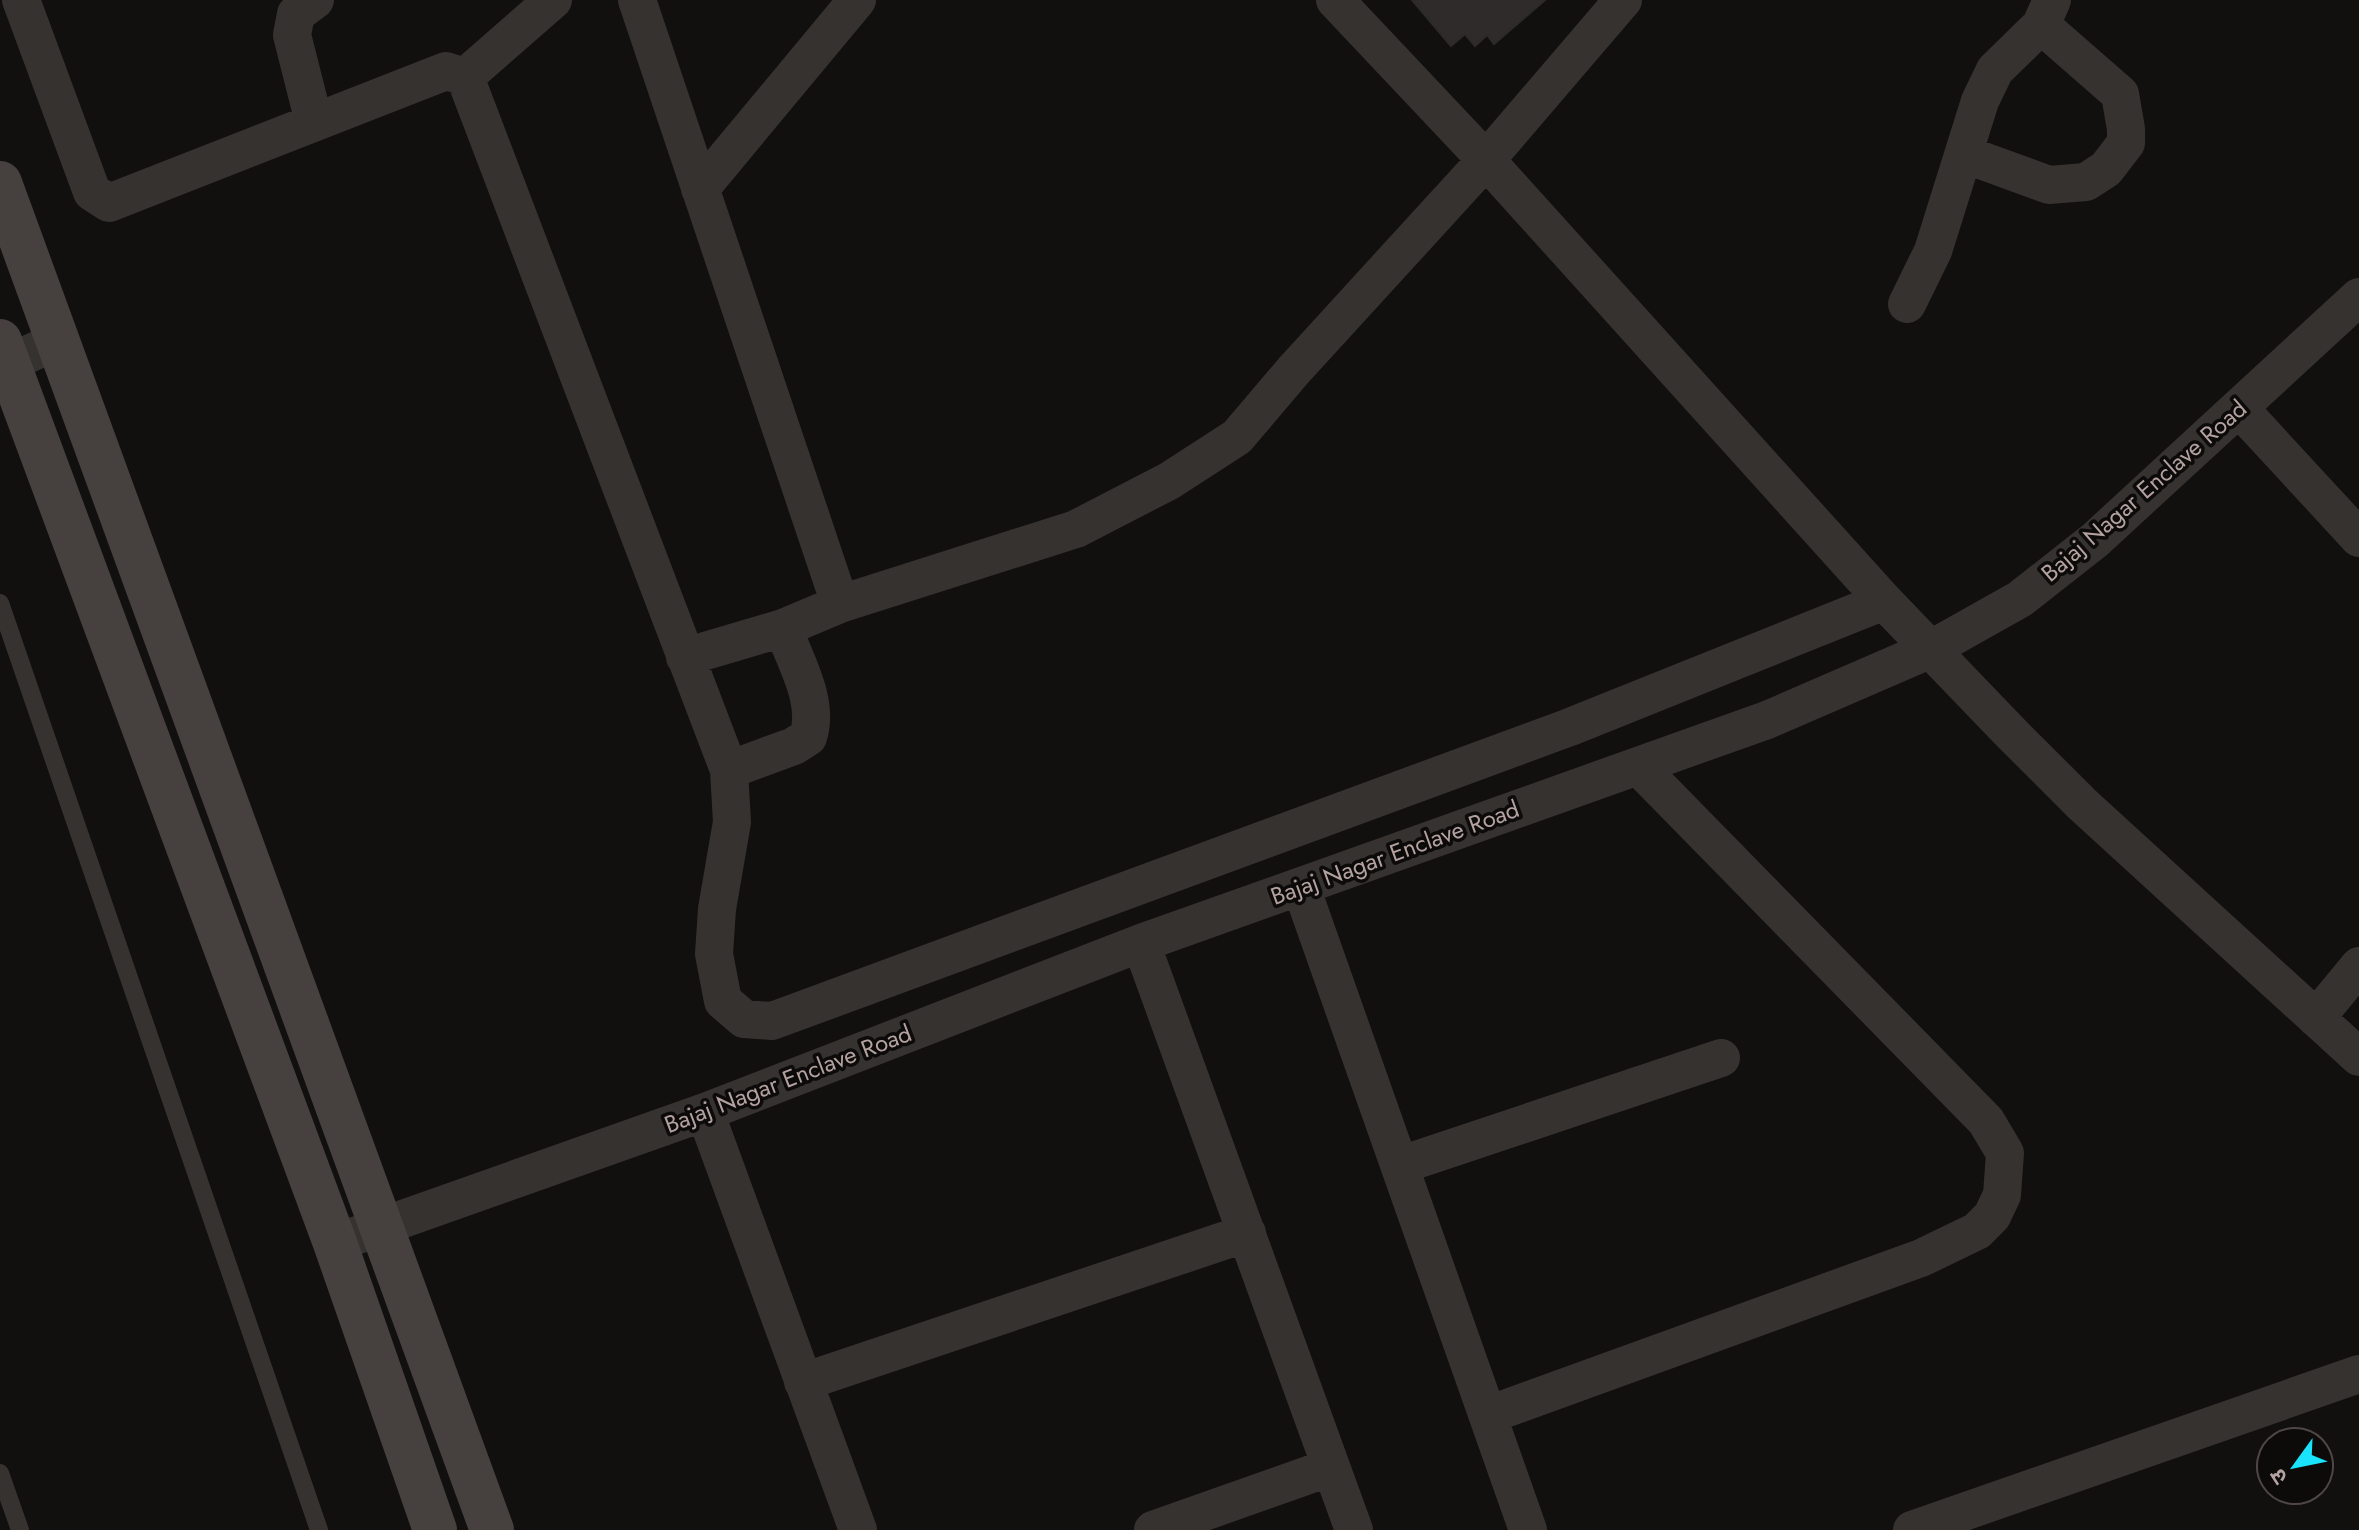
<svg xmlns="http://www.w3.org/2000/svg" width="2359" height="1530" viewBox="0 0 2359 1530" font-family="Jost,'Noto Sans Devanagari',sans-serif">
	<rect width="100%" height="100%" fill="#11100f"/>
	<path fill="#2e2b2a" stroke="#2d2b29" stroke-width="2" d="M1412,0H1545L1494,44L1487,35L1475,46L1465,34L1451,46Z"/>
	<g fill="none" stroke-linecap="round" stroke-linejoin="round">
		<path stroke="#363230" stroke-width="18" d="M0,603L319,1530
			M0,1473L20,1530"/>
		<path stroke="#363230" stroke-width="38" d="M21,0L92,192L109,203L446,71L465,77L729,770L732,822L717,909L714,954L723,1001L744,1019L772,1021L1570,727L1884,601
			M637,0L840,604
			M1335,0L1486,160L1884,601L2010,732L2082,804L2359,1057
			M465,77L553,0
			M314,122L292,35L296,14L315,0
			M1964,154L2049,185L2086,182L2106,169L2126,143V129L2120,94L2041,25
			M700,189L857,0
			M1907,304L1933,251L1980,101L1995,70L2041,25L2052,0
			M0,367L57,341
			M2239,408L2359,538
			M685,657L783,628L840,604L1076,529L1169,481L1237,437L1294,370L1486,160L1623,0
			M729,770L794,746L808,737C820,702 795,661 783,628
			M1301,887L1528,1530
			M1141,943L1354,1530
			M2316,1018L2359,966
			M705,1112L858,1530
			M1401,1165L1721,1058
			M335,1243L705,1112L1141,943L1767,720L1931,649L2020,599L2095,540L2359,297
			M803,1382L1247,1233
			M1488,1415L1921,1258L1977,1231L1992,1216L2002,1195L2005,1153L1986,1121L1638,766
			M1153,1530L1331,1467
			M1912,1530L2359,1374"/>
		<path stroke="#46403e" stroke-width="44" d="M0,183L492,1530
			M0,341L335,1243L435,1530"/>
	</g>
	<g text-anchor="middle" stroke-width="7" stroke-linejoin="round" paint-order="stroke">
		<g font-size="24" fill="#b3a29f" stroke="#0c0b0a">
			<text transform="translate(2144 491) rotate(-41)" y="8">Bajaj Nagar Enclave Road</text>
			<text transform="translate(1395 853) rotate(-20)" y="8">Bajaj Nagar Enclave Road</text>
			<text transform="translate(788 1079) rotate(-21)" y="8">Bajaj Nagar Enclave Road</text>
		</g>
	</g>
	<g transform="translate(2295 1466) rotate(237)"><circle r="38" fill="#0c0b0a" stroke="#4f4746" stroke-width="2"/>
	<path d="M0-6L14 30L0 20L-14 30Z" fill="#1ae3fd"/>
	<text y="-12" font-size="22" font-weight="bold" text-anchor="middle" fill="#b3a29f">उ</text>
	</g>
</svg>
